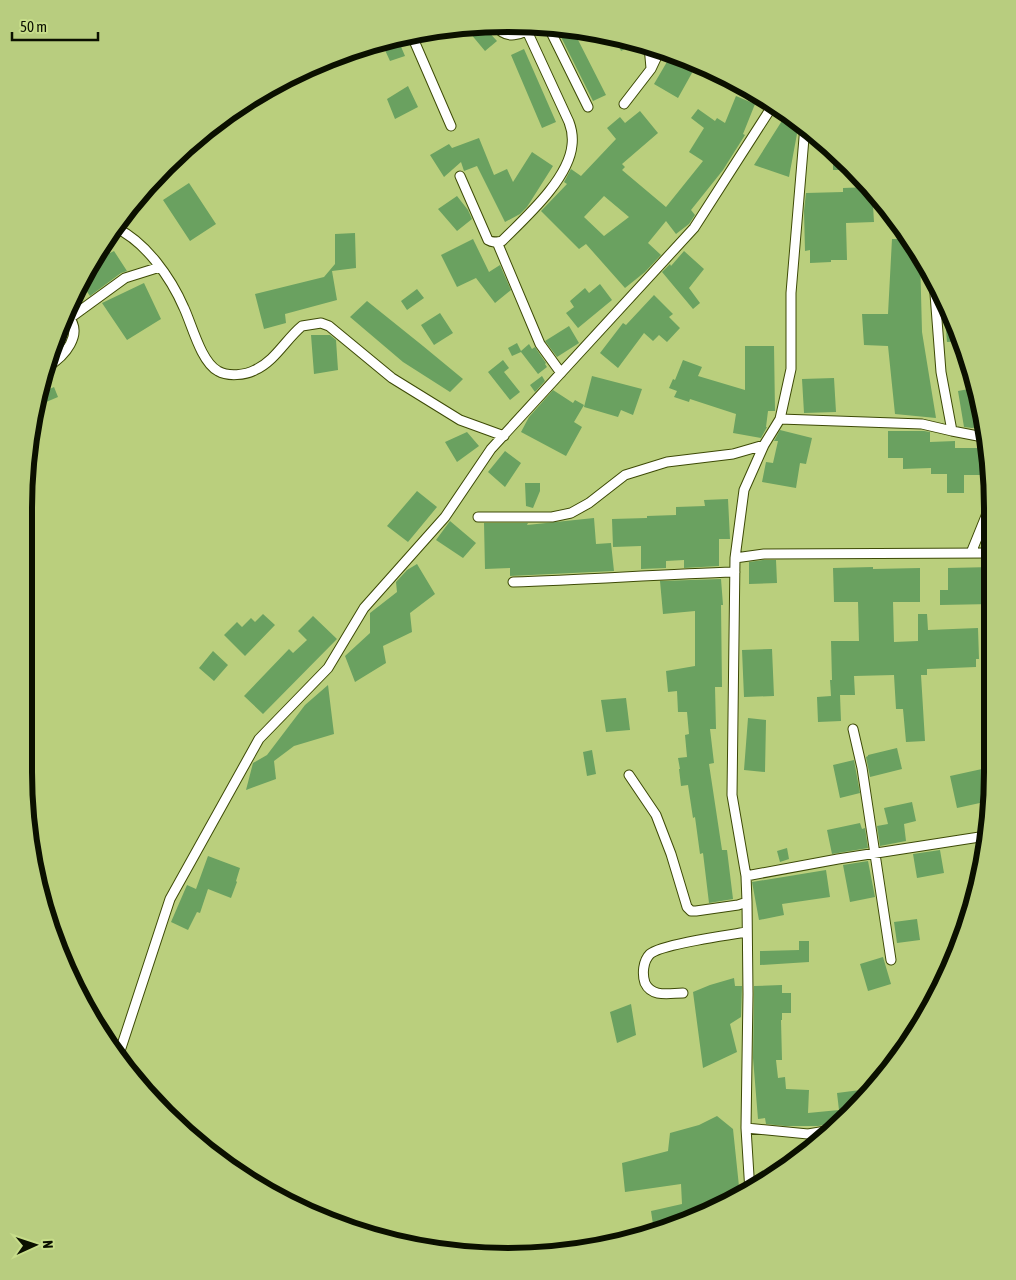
<svg xmlns="http://www.w3.org/2000/svg" width="1016" height="1280" viewBox="0 0 1016 1280" font-family="'Asap Condensed',sans-serif">
	<rect width="100%" height="100%" fill="#bacf7d"/>
	<path fill="#6aa160" fill-rule="evenodd" d="M465,27H484L497,41L485,51Z
		M556,27L573,30L606,95L593,101Z
		M615,37L634,40L639,42L621,51Z
		M399,42L405,56L390,61L384,48Z
		M524,49L556,122L542,128L511,55Z
		M671,55L697,64L678,98L654,84Z
		M408,86L418,107L395,119L387,99Z
		M736,96L755,104L743,134L745,135L723,170L691,210L695,215L689,224L676,234L666,221L648,243L661,255L645,272L625,288L586,244L579,249L541,211L567,184L564,182L571,169L581,176L616,139L607,128L620,117L625,123L640,111L658,133L622,164L625,167L622,170L666,207L703,161L689,152L704,128L691,118L698,109L715,121L717,118L725,123ZM604,196L629,217L604,236L584,217Z
		M785,116H790L799,123L789,177L754,165Z
		M479,138L494,175L507,169L513,182L532,152L553,166L527,207L520,214L505,222L477,166L464,171L461,162L444,177L430,155L449,144L452,148Z
		M833,152L845,163V170H833Z
		M189,183L216,224L190,241L163,200Z
		M870,187L872,189L874,222L846,223L847,260H831V262L810,263V250L805,251L804,211L806,193L843,192V188Z
		M457,196L468,210L472,219L457,231L438,209Z
		M355,233L356,268L332,271L337,300L285,314L286,323L264,329L255,294L324,277L335,264V234Z
		M473,239L489,272L500,265L511,290L495,303L476,278L457,287L441,255Z
		M892,239H908L920,255L922,332L936,418L895,414L888,346L864,345L862,314H888Z
		M103,246L110,253L114,251L127,271L121,273L90,296L81,283L86,271L95,265L92,261Z
		M684,251L704,269L689,288L700,303L693,309L662,272L670,264L671,266Z
		M144,283L161,319L127,340L102,303Z
		M600,284L612,300L578,328L566,313L574,307L570,301L585,288L589,293Z
		M417,289L424,298L407,310L401,301Z
		M654,295L673,314L669,317L680,328L667,342L659,335L653,341L644,333L618,368L600,353L623,323L626,325Z
		M367,301L423,346L463,379L450,392L403,362L350,317Z
		M945,305L959,336L961,341L947,342L944,306Z
		M440,313L453,333L434,345L421,325Z
		M569,326L579,343L557,357L545,341Z
		M311,335H330L336,340L338,370L314,374Z
		M517,343L521,351L529,344L532,349L535,347L546,363L545,364L547,367L538,374L521,352L512,356L508,348Z
		M745,346H774L775,411H768L766,427H767L761,438L733,433L736,414L690,399L689,402L674,397L677,391L669,388L673,379L675,380L683,360L702,367L698,376L745,390Z
		M503,360L509,368L504,372L520,392L510,400L488,372Z
		M542,376L545,381L535,392L530,385Z
		M592,376L642,389L633,415L621,410L618,417L584,407Z
		M834,378L836,412L804,413L802,379Z
		M54,387L58,397L39,405L41,393Z
		M974,388L981,427L972,428L964,427L958,391Z
		M553,390L573,403L575,400L584,405L574,422L582,427L566,456L521,432L529,417Z
		M780,430L812,438L806,464L800,463L796,488L762,482L766,462L773,463L778,441H774Z
		M888,431H924L930,432V442L955,441V448H980V475H964V493H947V474H931V468L903,469V458H888Z
		M467,432L479,446L457,462L445,442Z
		M505,451L521,463L505,487L488,472Z
		M525,483H540V491L533,508L526,506Z
		M417,491L437,507L408,542L387,526Z
		M728,499L730,539H719V566L684,568V560L666,561V568L641,569V546L613,547L612,519L647,518V516L676,515V507L705,506L704,500Z
		M594,518L596,544L611,543L614,571L510,576V568L485,569L484,523H528L527,525Z
		M450,521L476,543L463,558L436,540Z
		M763,560H776L777,583L749,584V562Z
		M417,564L435,594L410,613L412,632L383,646L386,663L355,682L345,656L370,633V613L397,592L396,582L407,570Z
		M873,567V569L920,568V602H893L894,642L918,641V614H927L928,630L978,628L979,659H976V667L927,669V675H921L925,741L906,742L903,709H896L894,675L854,676L855,695H840L841,721L818,722L817,697L831,696L830,680H832L831,641H859L858,602H834L833,568Z
		M992,567V604L940,605V590H948V568Z
		M721,579L723,605H721L722,687H715L716,729H710L714,763L709,764L722,850H727L733,899L709,903L703,853L700,854L695,817L693,818L688,785L681,786L679,769H680L678,758L687,757L685,735L689,734L687,712H678L677,691L668,692L666,671L695,666V611L663,614L660,581Z
		M263,614L275,625L245,656L224,635L237,622L242,627L251,618L255,622Z
		M313,616L337,639L263,714L244,696L289,649L293,653L307,640L298,631Z
		M772,649L774,696L744,697L742,650Z
		M213,651L228,665L214,681L199,668Z
		M328,685L334,734L294,746L274,761L276,779L246,790L253,763L267,755L305,705Z
		M626,698L630,730L606,732L601,700Z
		M748,718L766,720L765,772L744,770Z
		M897,748L902,769L870,777L866,757L868,756V755Z
		M592,750L596,774L587,776L583,752Z
		M854,760L860,793L840,798L833,765Z
		M982,769L989,801L957,808L950,776Z
		M912,802L916,821L904,824L906,841L880,846L877,826L888,824L884,808Z
		M860,823L862,829L865,828L868,848L832,854L827,830Z
		M787,848L789,859L780,862L777,851Z
		M940,850L944,873L917,878L913,854Z
		M208,856L240,868L236,881L237,882L231,898L208,889L200,913L197,912L188,930L171,922L187,885L196,889Z
		M868,861L875,897L850,902L843,865Z
		M826,870L830,897L782,904L784,915L759,920L752,882Z
		M917,919L920,940L897,943L894,922Z
		M799,941H809V962L760,965V951L799,950Z
		M883,957L891,984L868,991L860,964Z
		M734,978L735,986H742L741,1017L730,1024L737,1052L703,1068L693,992L710,985Z
		M782,985V993H791V1013H782V1020H781L782,1060H776L778,1078L785,1077L786,1089L809,1090L808,1113L839,1110L837,1093L868,1089L836,1126L831,1124L818,1126H785L766,1124L765,1118L758,1119L753,1058L754,986Z
		M631,1004L636,1035L617,1043L610,1012Z
		M717,1116L733,1129L740,1196L654,1231L651,1211L682,1204L681,1184L625,1192L622,1163L668,1151L670,1133L699,1125Z"/>
	<g fill="none" stroke-linecap="round" stroke-linejoin="round">
		<defs>
			<path id="street" d="M496,26C506,40 522,36 533,25
				M548,26L588,107
				M412,36L451,126
				M649,46L651,68
				M624,104L651,69L660,50
				M460,176L488,240C493,243 496,242 502,241C525,218 569,179 572,145C573,137 572,130 569,122L527,31
				M116,228C146,242 171,278 184,308C192,325 201,362 218,371C228,377 246,375 255,370C275,361 286,339 302,326L321,323L329,326L392,378L460,420L504,436
				M497,242L540,344L561,373
				M934,281L941,372L952,431L983,437
				M70,318L125,278L160,267
				M47,367C64,357 85,334 67,315
				M780,419L922,424L952,431
				M478,517H552L571,513L589,503L625,475L667,462L733,454L764,445
				M971,553L986,516L991,496
				M735,558L764,554L991,553
				M513,582C587,580 661,574 735,572
				M853,729L862,768L891,960
				M629,775L656,815L671,854L687,907L691,911H696L738,905L747,902
				M746,876L838,859L986,836
				M683,993C670,993 652,998 645,983C642,974 643,961 650,954C662,944 729,935 747,932
				M119,1054L170,899L259,739L328,668L364,608L445,517L491,449L694,228L773,105
				M746,1128L808,1134L832,1130
				M750,1192L746,1128L748,994L747,902L746,876L732,795L735,558L744,490L764,445L780,419L791,369V293L805,126"/>
		</defs>
		<use href="#street" stroke="#3d4a06" stroke-width="11"/>
		<use href="#street" stroke="#fff" stroke-width="9"/>
	</g>
	<path d="M0 0H1016V1280H0ZM508 32H508A476 476 0 0 1 984 508V772A476 476 0 0 1 508 1248H508A476 476 0 0 1 32 772V508A476 476 0 0 1 508 32Z" fill="#b8cd7f" fill-rule="evenodd"/>
	<path fill="none" stroke="#0b1000" stroke-width="6" d="M508 32H508A476 476 0 0 1 984 508V772A476 476 0 0 1 508 1248H508A476 476 0 0 1 32 772V508A476 476 0 0 1 508 32Z"/>
	<g transform="translate(35 1245) rotate(87)" stroke="#c7dd8a" stroke-width="4" paint-order="stroke">
	<path d="M0-4L9 19L0 12L-9 19Z" fill="#0b1000"/>
	<text y="-8" font-size="14" font-weight="bold" text-anchor="middle" fill="#0b1000">N</text>
	</g>
	<path d="M12 32v8h86v-8" fill="none" stroke="#0b1000" stroke-width="2.5"/>
	<text x="20" y="32" font-size="15" fill="#0b1000" stroke="#c7dd8a" stroke-width="4" paint-order="stroke">50 m</text>
</svg>
